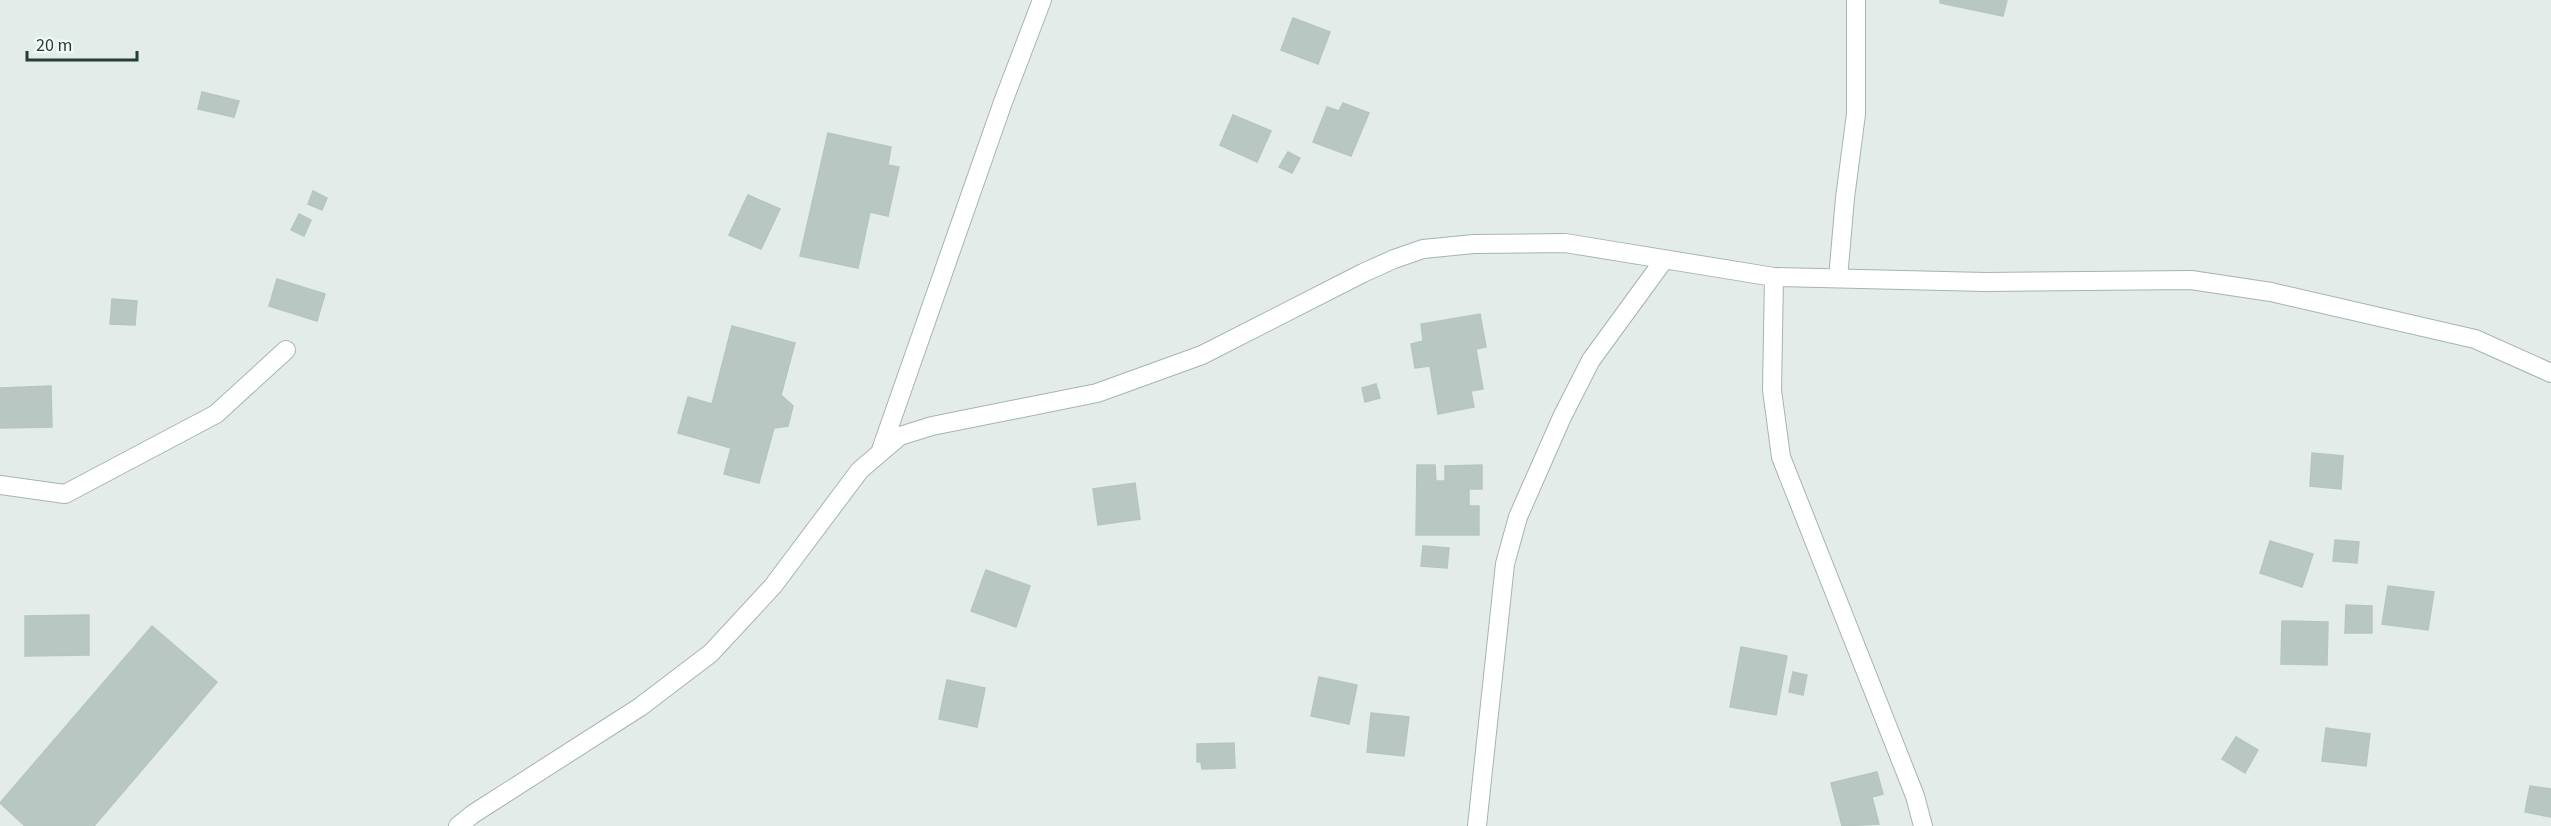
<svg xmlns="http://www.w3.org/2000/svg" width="2551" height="826" viewBox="0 0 2551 826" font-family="'Source Sans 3',sans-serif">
	<rect width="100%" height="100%" fill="#e3ece9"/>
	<path fill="#b8c7c2" stroke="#b5c6c0" stroke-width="1.5" d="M1940,0H2007L2003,16L1940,3Z
		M1293,18L1330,32L1318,64L1281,50Z
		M202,92L239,101L234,117L198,109Z
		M1343,103L1369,113L1351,156L1313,142L1327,107L1339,111Z
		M1233,115L1271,131L1257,162L1220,145Z
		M828,133L891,147L888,165L899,167L888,216L870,212L858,268L800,256Z
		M1288,152L1300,158L1292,173L1279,167Z
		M313,191L327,198L322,210L308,204Z
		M748,195L780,209L761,249L729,235Z
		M299,214L311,220L304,236L291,230Z
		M277,279L325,294L317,321L269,306Z
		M112,299L137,301L135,325L110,324Z
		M1480,314L1486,347L1476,349L1483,389L1471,391L1474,407L1438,414L1430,366L1415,368L1411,344L1423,341L1421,324Z
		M732,326L795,343L781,395L793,406L788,426L774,428L759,483L724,474L731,448L678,433L688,397L712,404Z
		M1376,384L1380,398L1365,402L1362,388Z
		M51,386L52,427L0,428V388Z
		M2312,453L2343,456L2341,489L2310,486Z
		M1417,465H1435L1436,481H1445V466L1482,465V489H1469V506H1479V535H1416Z
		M1135,483L1140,519L1098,525L1093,489Z
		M2335,540L2359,542L2357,563L2333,561Z
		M2270,541L2313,554L2302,587L2260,573Z
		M1423,546L1449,548L1447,568L1421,566Z
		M986,570L1030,586L1016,627L971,611Z
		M2388,586L2434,592L2428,630L2382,624Z
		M2346,605L2372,606V633H2345Z
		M89,615V655L25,656V616Z
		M2282,621L2328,622L2327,665L2281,664Z
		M152,626L217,682L94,826H25L0,803Z
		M1741,647L1787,656L1776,715L1730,707Z
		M1793,672L1807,675L1803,695L1789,692Z
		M1319,677L1357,685L1349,724L1311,716Z
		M947,680L985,688L977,727L939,719Z
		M1371,713L1409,717L1404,756L1367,752Z
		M2326,728L2370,734L2366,766L2322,761Z
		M2236,737L2258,750L2245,773L2222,759Z
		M1234,743L1235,768L1202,769L1201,762H1197V744Z
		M1877,772L1883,794L1872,797L1879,824L1842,826L1831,783Z
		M2530,786L2551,789V817L2525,812Z"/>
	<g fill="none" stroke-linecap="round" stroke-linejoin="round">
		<defs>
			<path id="minor" d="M1774,277L1772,390L1781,457L1915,796L1923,826
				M1838,278L1845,198L1856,114V0
				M881,450L1003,102L1042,0
				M0,485L65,494L216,414L286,350
				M458,826L473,814L640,707L711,653L773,586L860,470L900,436L932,426L1097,393L1202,355L1363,273L1394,259L1423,249L1474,244L1565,243L1774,277L1985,282L2191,280L2271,292L2475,339L2551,373
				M1477,826L1505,564L1518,517L1562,417L1591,360L1664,260"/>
		</defs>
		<use href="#minor" stroke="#a6b4b0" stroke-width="20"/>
		<use href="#minor" stroke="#fff" stroke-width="18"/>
	</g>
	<path d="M27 51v9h110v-9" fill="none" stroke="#233d38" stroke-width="3"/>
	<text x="36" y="51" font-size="18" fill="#233d38" stroke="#f3f9f6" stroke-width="4.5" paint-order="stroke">20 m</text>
</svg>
